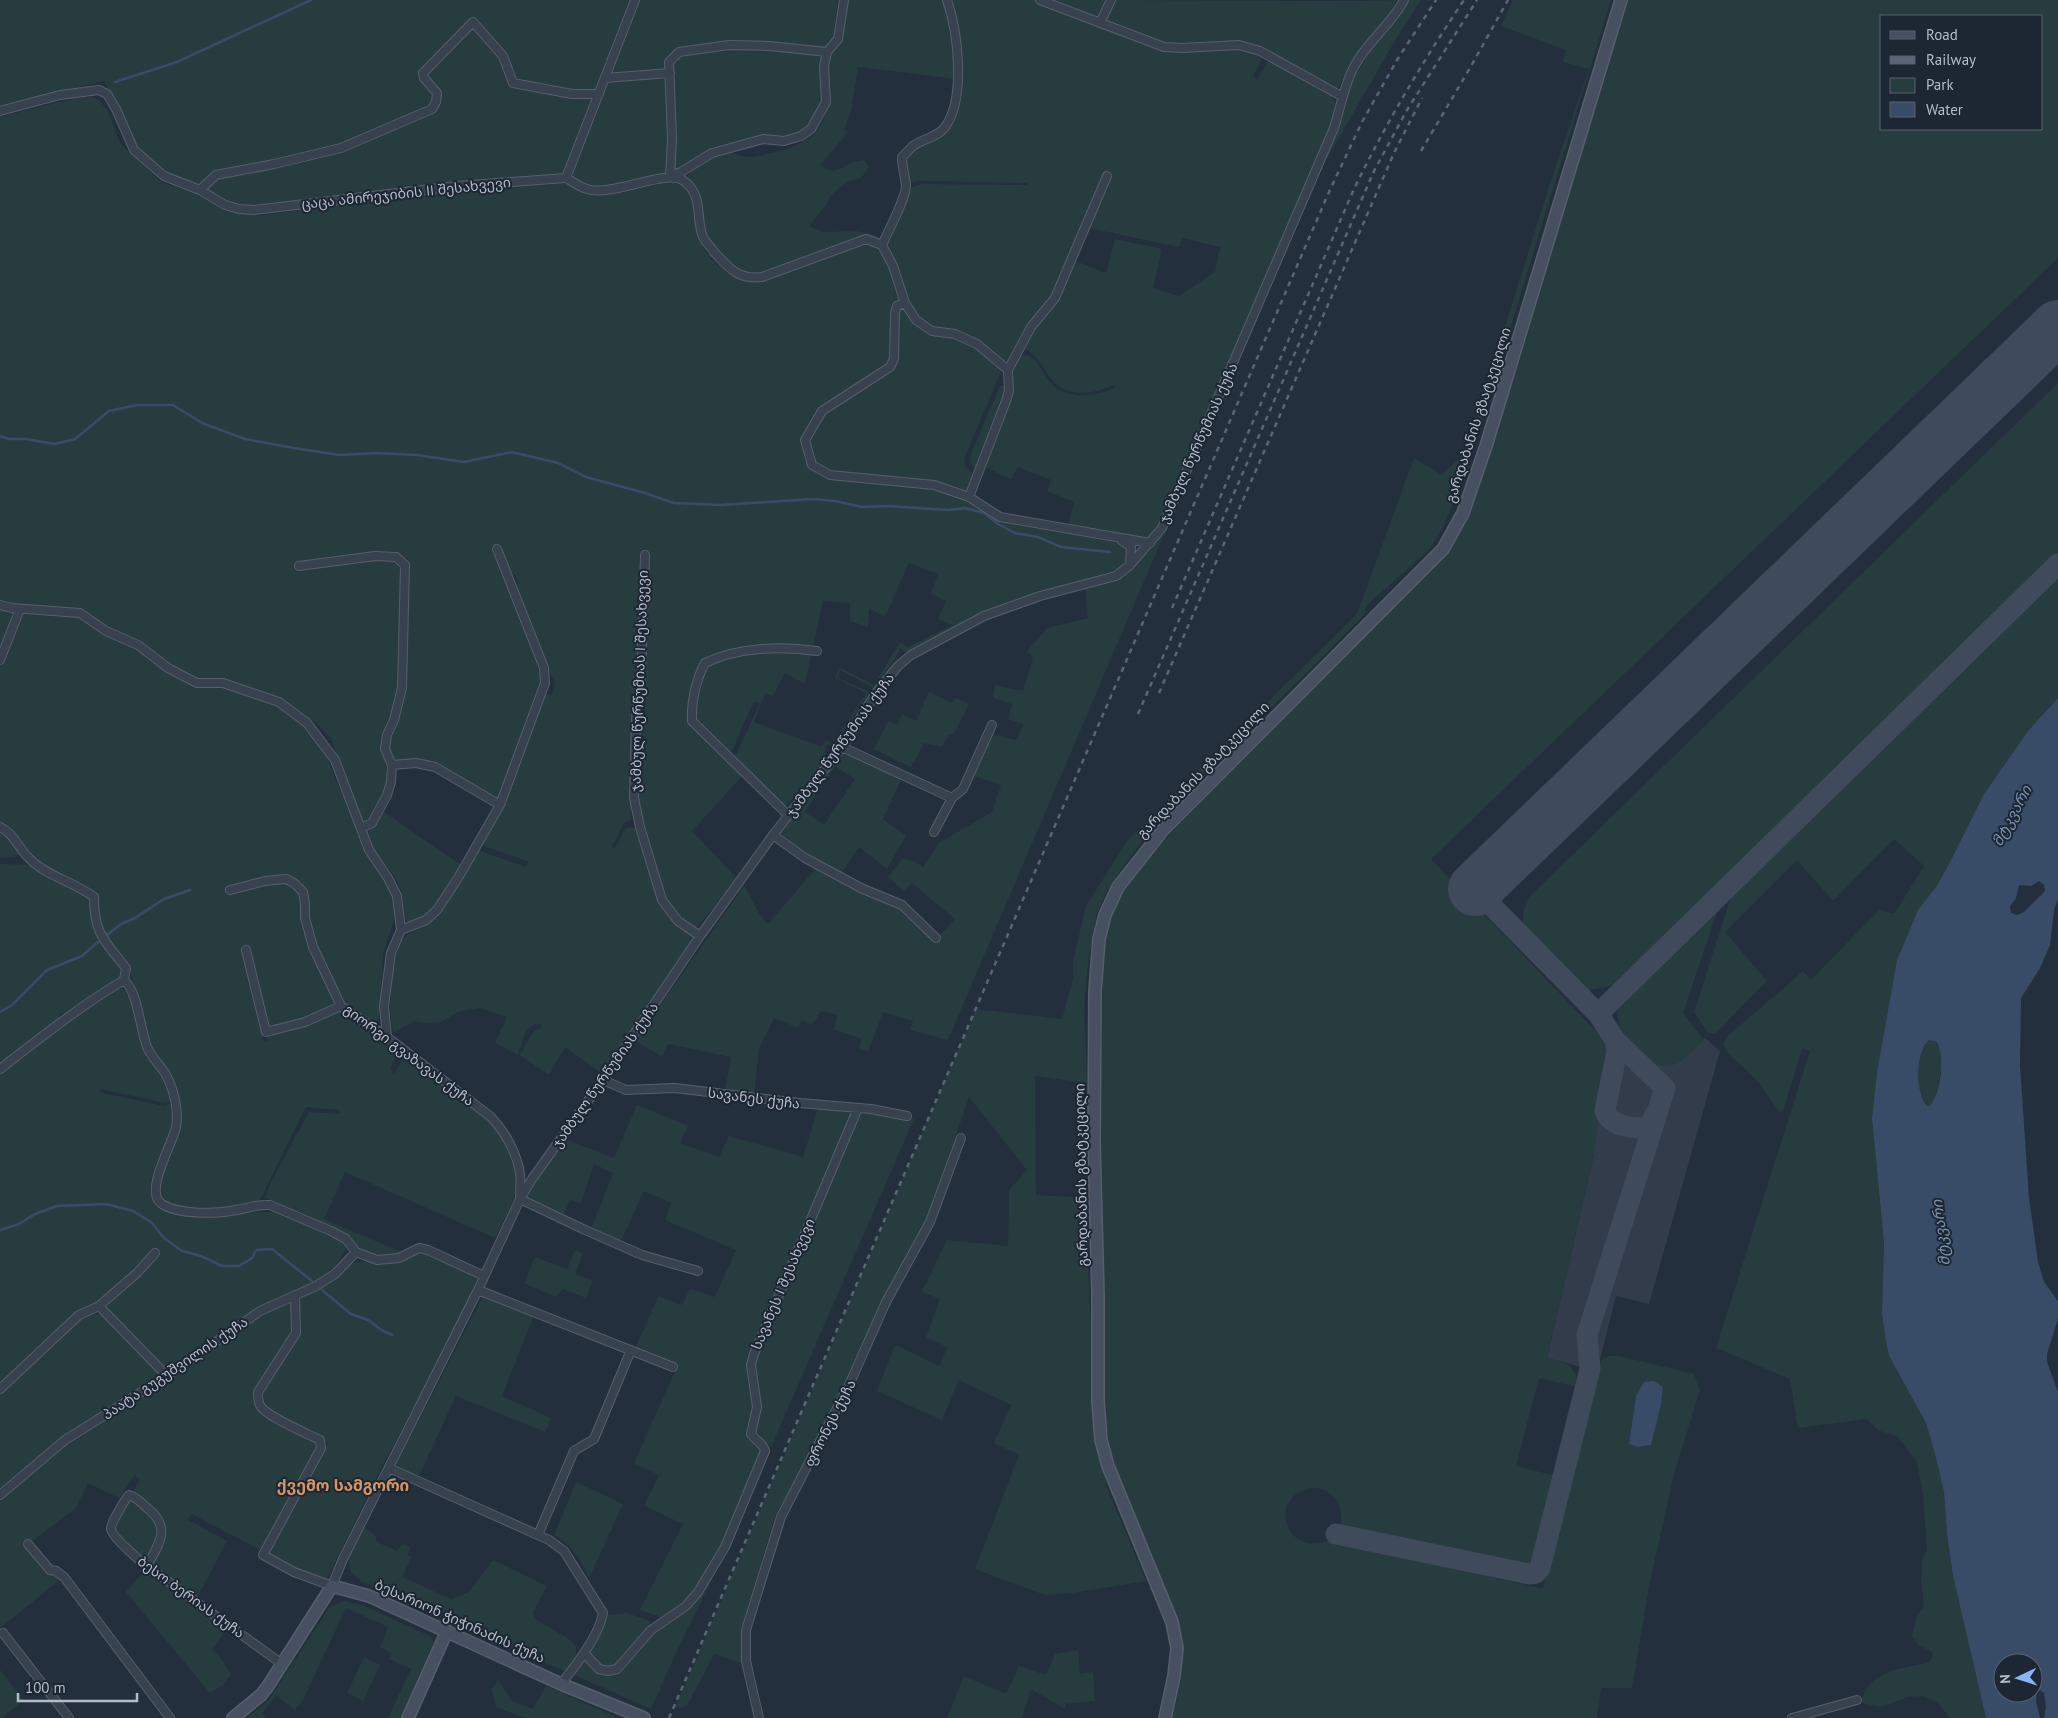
<svg xmlns="http://www.w3.org/2000/svg" width="2058" height="1718" viewBox="0 0 2058 1718" font-family="'PT Sans','Noto Sans Georgian',sans-serif">
	<rect width="100%" height="100%" fill="#242f3e"/>
	<path fill="#323c4b" d="M1620,1034L1653,1064L1677,1063L1705,1038L1720,1051L1649,1304L1616,1296L1597,1371L1547,1358L1594,1154L1585,1150L1610,1046Z"/>
	<path fill="#263c3f" fill-rule="evenodd" d="M0,0H629L563,174L509,178L253,206L230,203L174,176L154,163L138,148L104,81L0,106Z
		M639,0H838L833,37L822,56L820,72L822,98L817,114L808,128L789,137L781,138L762,135L712,147L677,171L617,186H590L571,177Z
		M847,0H944L949,14L956,79L858,67L851,111L844,130L848,132L820,165C835,176 838,169 851,163C854,161 860,161 864,160L869,167L861,178L847,182L831,195L826,205L809,226L824,232L856,231L879,236L877,240L865,236L842,243L818,255L770,271L752,275L736,270L706,238L686,179C694,163 718,154 734,153C747,160 758,156 771,153C806,146 827,131 830,93C831,83 826,73 827,62C829,47 842,17 847,0Z
		M949,0H1036L1154,48L1166,50C1198,50 1234,41 1264,55L1253,76L1257,80L1269,59H1272L1327,90L1335,101L1334,119L1256,306L1159,528L1152,535L1143,538L1068,526L1074,502L1047,491L1051,480L1018,467L1011,479L983,466L1008,402L1010,374L1017,356C1036,349 1040,371 1050,382C1066,401 1096,396 1115,388L1114,385C1095,394 1067,398 1052,380C1041,367 1039,355 1023,348L1022,346L1032,329L1056,300L1073,260L1106,273L1115,239L1162,249L1153,288L1179,296L1215,272L1220,247L1182,238L1179,247L1089,228L1088,225L1110,176L1106,174L1053,298L1029,327L1008,363L977,343L957,333L933,329L917,319L907,302L885,243L901,209L907,189L922,184L1027,185L1028,183L920,181L908,183L906,180L905,158C911,152 916,147 923,143C929,138 938,138 943,133C972,104 957,45 952,10Z
		M1049,0H1107L1100,18H1092Z
		M1113,0L1363,1L1397,0L1384,23L1362,46L1337,90L1266,50L1160,44L1105,23V17Z
		M1407,0H1421L1393,44L1327,159H1324L1356,74L1370,52L1400,15Z
		M1513,0H1611L1472,453L1444,526L1430,549L1367,605L1363,616L1150,829L1108,889L1097,913L1089,956L1084,1007L1087,1083L1035,1076L1036,1195L1088,1198V1267L1096,1433L1107,1488L1146,1581L1072,1593L1045,1595L975,1569L1019,1455L994,1443L1011,1405L959,1380L942,1420L877,1391L895,1345L940,1366L947,1347L926,1337L940,1299L922,1292L947,1240L1008,1246L1009,1190L1027,1170L969,1097L926,1224L893,1284L805,1463L775,1516L741,1630L742,1663L714,1654L687,1706L675,1708L976,1009L1062,1019L1073,979V961L1086,906L1127,841L1357,614L1414,458L1442,475L1466,451L1550,183L1589,69L1563,62L1566,50L1501,26Z
		M1626,0H2058V258L1431,859L1610,1046L1592,1162L1547,1357C1565,1364 1577,1362 1577,1387L1539,1378L1516,1466L1556,1476L1532,1565L1525,1568L1341,1526C1342,1511 1341,1501 1328,1492C1322,1488 1313,1487 1306,1489C1267,1502 1288,1558 1329,1540L1543,1589L1587,1416L1599,1362L1609,1356H1619L1694,1374L1700,1390L1674,1474L1649,1586L1632,1688H1601L1597,1718H1170L1181,1671L1182,1648L1111,1455L1105,1414L1099,1175L1101,1108L1098,1064L1100,984L1104,938L1113,907L1134,873L1281,717L1335,666L1441,558L1454,537ZM1882,16H2042V129H1882ZM1663,1387L1661,1405L1651,1445L1629,1444L1636,1396Z
		M93,97L99,100L108,111L120,143L162,183L194,192L221,209L260,216L380,197L450,189L545,182V186C550,185 558,182 563,183C569,185 575,189 581,191C592,195 607,195 619,193C640,190 669,170 688,189C701,201 695,221 698,236C703,258 736,283 758,281C780,275 862,238 878,247C886,253 888,264 892,273C898,289 904,313 917,324C928,334 940,333 953,336C971,340 992,355 1001,371L964,459L966,467L975,475L966,501L1002,521L1117,543C1124,546 1134,554 1126,563C1114,575 1092,578 1077,582C1062,586 1047,589 1032,594C988,607 947,631 906,652L901,649L875,689L840,670L838,678L870,692L832,747L827,744L825,749V763L785,807L734,759L760,703L754,701L732,751L729,752L698,724L695,719L703,678L696,677L688,722L742,776L692,831L737,878L695,930L682,919L663,898L642,824L636,796L637,722L643,686L646,555L643,553L642,593L637,600C646,642 635,685 633,727C631,758 633,788 631,819L624,823L612,847L615,848L626,828L637,827L659,903L677,925L691,934L693,941L603,1074L565,1047L549,1075L520,1055L534,1030L541,1028V1024C525,1022 523,1042 518,1055L495,1043L507,1017L481,1008L460,1011L441,1022L427,1023L414,1021L394,1032C386,1015 392,959 401,942C408,930 426,928 435,919C451,903 466,870 477,850L526,867L529,862L481,845L503,806L544,692L552,695L555,683L536,644L515,587L518,584L516,575L509,573L499,546L494,549L538,665L540,685L498,801L435,765L416,760L398,761L390,755L389,746L397,721L403,690L408,559L396,554H371L374,558L397,560L401,564V650L397,697L391,723L383,733V746L388,779L384,796L369,819L363,823L331,739L316,722L299,715L282,700L217,679H196L181,671L144,645L116,633L82,611L40,605L13,606L0,603V117L75,98ZM813,463C837,477 853,477 881,478V481L831,478L809,465ZM909,563L938,574L931,594L946,601L938,619L953,625L908,647L900,642L874,685L839,667L835,678L866,693L833,744L826,740L822,747L754,722L765,693L773,696L785,673L805,684L823,601L850,603V621L868,627L869,608L885,617Z
		M2058,383V554L1612,986L1589,990L1579,988L1526,934C1520,918 1523,910 1530,896Z
		M1000,386H1005L1006,396L976,469L970,463L971,454Z
		M1165,532L948,1040L910,1030L913,1021L883,1012L868,1052L859,1049L862,1039L833,1029L838,1015L821,1011L812,1025L802,1020L798,1028L774,1018L759,1049L754,1094L725,1091L731,1057L668,1044L662,1056L635,1041L744,886C754,901 755,911 768,924L817,867L845,884L900,907L936,940L955,919L912,883L904,891L888,877L902,859L914,861L923,867L939,843L992,812L1001,785L973,776L991,734L1016,740L1024,724L1008,719L1012,704L993,698L995,685L1023,691L1033,658L1027,651L1047,628L1088,618L1085,588L1113,580L1134,567Z
		M2058,575V698L2028,731L1984,794L1949,864L1936,887L1918,910L1897,960L1877,1072L1872,1118L1884,1243L1882,1314L1886,1342L1889,1356L1926,1423L1936,1458L1944,1492L1947,1534L1953,1576L1986,1718H1950L1938,1703L1924,1696L1908,1697L1881,1707L1861,1703C1867,1670 1903,1669 1930,1662L1933,1652L1918,1645L1912,1636L1917,1616L1924,1606L1921,1580L1922,1560L1927,1550L1923,1495L1917,1462L1897,1436L1880,1431L1866,1419L1798,1428L1790,1379L1716,1348L1810,1051L1802,1049L1783,1111L1779,1112L1759,1083L1728,1053L1723,1044L1728,1036L1803,971L1811,980L1879,910L1894,914L1924,866L1894,839L1833,901L1797,860L1725,932L1767,981L1715,1034L1708,1033L1694,1012L1733,891L1983,651Z
		M0,609L10,612L17,611L0,653Z
		M23,612L77,615L136,648L167,670L276,704L305,726L327,756L335,779L393,892L397,911L383,954L379,1019L375,1021C339,1013 319,961 310,928C307,913 311,900 302,887C297,910 307,940 315,961C321,976 331,989 335,1004C327,1017 288,1024 273,1028L267,1025L261,1040L267,1041L268,1033L342,1010L399,1051L390,1069L394,1074L406,1054L492,1122C505,1138 516,1165 515,1187C515,1204 502,1222 495,1238L345,1172L324,1219L404,1253C361,1263 355,1238 322,1222C303,1213 284,1206 265,1198L271,1182L309,1112L340,1114L339,1110L306,1107L259,1202C235,1206 182,1219 163,1200C147,1186 184,1131 180,1107C178,1096 173,1081 167,1072C162,1063 155,1056 150,1047C137,1022 140,992 128,967C121,953 108,943 101,930C94,917 101,900 93,891C89,886 79,884 73,882C60,876 48,869 37,861C21,850 21,834 0,825V665C10,649 13,629 23,612Z
		M929,692L952,703L955,698L969,704L954,734H949L942,747L924,743L915,761L910,767L874,749L888,721L897,725L902,714L916,721Z
		M843,751L902,778L883,819L906,836L887,869L859,847L840,875L804,853L780,833ZM835,766L855,779L824,825L805,812Z
		M384,812L461,865L436,906L415,922L406,921C402,908 404,896 398,883C389,865 370,852 368,832Z
		M0,831L12,839L20,848V853L16,857L0,858Z
		M0,864L33,865L90,898L94,928L122,969L121,979L59,1015L60,1021L0,1065Z
		M1719,906L1683,1013L1704,1040C1696,1047 1687,1058 1677,1063C1655,1076 1635,1047 1620,1034L1617,1011L1622,1001Z
		M121,986L129,997L146,1052L166,1078L173,1101L164,1103L101,1089L98,1092L164,1106L173,1103L174,1130L153,1194L157,1205L175,1212H283L344,1241L347,1248C327,1285 305,1285 272,1303C238,1323 205,1347 172,1369H166L104,1308V1304L135,1272L97,1304L78,1314L0,1383V1071L67,1020Z
		M1929,1040L1937,1042L1943,1057L1942,1066L1935,1099L1930,1106H1926C1915,1093 1915,1052 1929,1040Z
		M637,1105L688,1126L680,1143L719,1157L729,1136L803,1157L818,1107L854,1109L749,1357C748,1375 756,1391 755,1408C755,1417 748,1426 749,1435C749,1444 760,1446 762,1454C742,1503 712,1591 664,1618L640,1610L683,1524L644,1506L659,1475L634,1463L677,1367L635,1348L659,1296L682,1305L690,1289L715,1297L736,1250L665,1220L671,1203L644,1191L621,1241L592,1227L613,1173L594,1164L581,1203L570,1200L564,1214L525,1197L534,1182L567,1140L614,1158Z
		M859,1110L914,1119L771,1447L753,1434L756,1420L753,1370L758,1349Z
		M575,1250L583,1254L575,1274L593,1281L586,1298L563,1289L556,1297L524,1283L535,1257L567,1269Z
		M419,1252L428,1254L477,1277V1281L465,1311L381,1468L327,1579L321,1580L272,1557L270,1552L328,1443L320,1437L270,1410L264,1404L263,1387L298,1332L297,1296L353,1263L367,1261L392,1263Z
		M483,1296L534,1315L502,1396L551,1418L545,1432L456,1396L419,1476L398,1467L397,1463Z
		M294,1298L293,1332L257,1386L253,1398L265,1417L317,1443L318,1448L262,1551L192,1514L188,1520L227,1541L197,1598L143,1560L114,1529V1526L140,1479L135,1475L119,1498L88,1483L76,1508L31,1542L29,1539L24,1545L44,1571L61,1579L0,1628V1499L66,1442L260,1314Z
		M93,1313L106,1317L160,1372L161,1377L63,1439L0,1490V1391L83,1316Z
		M576,1482L623,1504L589,1578C581,1560 571,1544 554,1535Z
		M364,1527L375,1535L377,1542L397,1551L402,1544L411,1547L407,1555L412,1557L402,1577L451,1599L469,1592L493,1560L547,1586L533,1613L535,1619L570,1640L576,1647V1656L566,1672L361,1581L351,1573L348,1559Z
		M723,1557L681,1642L651,1709L572,1674L584,1658L608,1673L653,1631L670,1621Z
		M145,1570L227,1629L212,1650L220,1657L231,1674L223,1685L210,1693L126,1592Z
		M344,1601L364,1606L430,1636L434,1641L401,1718H388L411,1669L389,1659L392,1654L380,1647L388,1627L346,1608L302,1702L295,1710L276,1696L262,1713L267,1718H247L268,1701L329,1608Z
		M627,1613L650,1621V1625L616,1666C602,1669 595,1663 587,1653L607,1615Z
		M1078,1650L1080,1674L1093,1672L1095,1701L1065,1704V1709L1031,1689L1022,1718H947L964,1676L1006,1694L1019,1666L1046,1675L1055,1654Z
		M364,1657L380,1665L363,1701L347,1693Z
		M0,1670L24,1700L4,1716L5,1718H0Z
		M498,1680L512,1701L533,1709L546,1686L618,1718H525L496,1707L492,1689Z"/>
	<path fill="#394c67" fill-rule="evenodd" d="M2058,698V899L2054,910L2050,945L2040,968L2021,998L2020,1066L2029,1198L2038,1262L2044,1282L2058,1301V1319L2047,1354V1362L2058,1392V1718H2044L2046,1707L2044,1693L2040,1690L2037,1692L2036,1702L2040,1718H1986L1953,1576L1947,1534L1944,1492L1936,1458L1926,1423L1889,1356L1886,1342L1882,1314L1884,1243L1872,1118L1877,1072L1897,960L1918,910L1936,887L1949,864L1984,794L2028,731ZM2039,881L2044,885L2045,891L2024,912L2017,915L2011,913L2010,906L2016,898L2019,885L2031,886ZM1929,1040L1937,1042C1945,1057 1941,1093 1930,1106H1927C1915,1093 1915,1052 1929,1040ZM2003,1663H2033V1693H2003Z
		M1654,1381L1663,1387L1661,1405L1651,1445L1638,1447L1629,1444L1636,1396L1644,1382Z"/>
	<g fill="none" stroke-linecap="round" stroke-linejoin="round">
		<path stroke="#394c67" stroke-width="2.5" d="M115,82L177,62L311,0
			M0,436L9,439H26L55,444L75,439L109,411L137,405H173L202,423L245,439L294,448L339,455L376,453L417,455L464,462L512,452L558,463L586,477L645,493L674,503L720,505L813,499L835,501L862,507L886,506L949,510L965,508L984,513L998,524L1015,533L1038,537L1061,547L1110,552
			M107,935L121,924L135,918L164,899L190,890
			M0,1012L12,1005L47,970L82,956L98,942
			M0,1230L19,1224L35,1214L57,1206L106,1204L133,1211L151,1222L164,1238L182,1251L201,1256L222,1266H239L252,1258L256,1250L272,1249L312,1281
			M322,1290L351,1314L368,1320L383,1331L392,1335"/>
		<path stroke="#3f4a5a" stroke-width="21" d="M1598,1014L2058,564
			M1615,1040L1617,1051L1605,1110C1607,1125 1638,1132 1650,1125L1655,1114
			M1336,1534L1529,1574L1536,1573L1540,1568L1590,1369L1587,1335L1665,1088L1615,1040L1598,1014L1475,889"/>
		<path stroke="#3f4a5a" stroke-width="54" d="M1475,889L2058,327"/>
		<defs>
			<path id="street" d="M947,0C958,32 966,98 945,127C937,138 923,138 913,146C909,149 906,154 902,157C902,167 905,176 906,185C906,199 888,231 882,245L893,266L905,303L916,320L932,331L955,334L977,344L1008,370
				M1040,0L1164,47L1182,48L1239,45L1260,51L1343,97
				M1100,23L1111,0
				M827,52L770,46L729,45L679,52L669,62L672,139L670,176L681,172L712,153L763,139L784,141L801,136L811,129L826,102L824,66L827,52L838,39L844,0
				M605,78L670,73
				M0,111L60,95L99,90L107,94L116,109L134,150L164,176L200,190L225,205L239,209L254,210L456,186L566,178L635,0
				M566,178C573,182 580,187 587,189C613,197 666,168 684,181C704,196 695,217 703,237C705,242 711,247 714,252C729,268 738,280 762,277L866,239L882,245
				M200,190L216,175L274,164L341,148L432,109L436,102L437,93L424,78L423,73L473,22L503,56L513,83L572,94H599
				M905,303L897,306L895,313L894,359L890,367L822,411L805,440L812,465L830,475L934,485L969,497L1000,517L1150,543
				M969,497L1006,401L1009,391L1008,370L1031,327L1055,298L1107,176
				M1121,540L1131,547L1130,565
				M645,555L641,677L636,719L634,798L640,827L662,900L678,921L700,936
				M299,566L375,556L396,557L405,565L402,688L394,720L387,735L385,749L392,765L391,782L387,795L372,823L361,828
				M0,605L12,608L80,613L106,631L138,645L168,668L197,683H223L279,702L307,723L335,760L369,850L388,878L397,896L401,930
				M0,660L20,609
				M842,747L952,798
				M392,765L416,763L435,767L500,805
				M788,815L692,721C691,703 696,679 705,663C737,647 781,646 817,651
				M0,827C13,833 17,845 26,855C44,876 73,881 94,897C94,934 104,940 126,968L124,980
				M934,832L952,798L963,789L992,725
				M773,835L805,858L863,889L902,905L936,938
				M230,890L265,881L286,879L294,883L303,892L305,904V918L313,947L341,1006L387,1037L491,1117C505,1132 517,1153 520,1174C521,1182 520,1191 520,1199L583,1229L642,1255L698,1271
				M246,950L266,1032L305,1022L341,1006
				M124,980C138,992 140,1029 147,1047C151,1057 161,1066 166,1075C174,1090 179,1111 176,1127C173,1143 143,1193 162,1204C179,1215 217,1214 236,1210C248,1208 258,1204 270,1205L331,1231L346,1239L356,1252L377,1260L399,1258L419,1248L428,1250L484,1276
				M387,1037L384,1006L391,953L401,930L426,920L437,910L458,878L500,805L545,683L544,668L497,549
				M0,1069C40,1038 80,1006 124,980
				M603,1080L626,1090L675,1088L800,1103L871,1109L907,1116
				M478,1290L673,1367
				M295,1295L296,1333L258,1392C258,1397 258,1403 261,1407C270,1418 306,1433 320,1440L321,1448L263,1555L294,1572L332,1586L343,1559L478,1290L520,1199L532,1179L603,1080L700,936L773,835L842,747L876,693L898,666L911,655L984,616L1040,596L1116,576L1130,565L1162,528L1334,128C1340,109 1345,82 1355,65C1368,41 1391,25 1404,0
				M99,1306L137,1273L155,1253
				M0,1389L79,1315L99,1306L167,1376
				M389,1468L549,1540L564,1551L603,1613C599,1636 576,1665 561,1684
				M0,1495L65,1440L167,1376L260,1311L316,1286L335,1274L356,1252
				M538,1535L574,1451L594,1439L631,1350
				M28,1544L50,1570L56,1571L64,1577L170,1718
				M147,1566C160,1542 172,1527 146,1507C141,1502 135,1497 129,1495C126,1498 110,1524 111,1529C112,1537 140,1561 147,1566L282,1664
				M3,1633L69,1718
				M584,1653L599,1669L608,1671L617,1669L651,1630L686,1606L698,1592L725,1547L765,1451C764,1444 755,1440 751,1434L757,1407L751,1365L754,1354L858,1108
				M759,1718L746,1661V1630L781,1517L849,1385L886,1302L930,1222L961,1138
				M1792,1718L1857,1700"/>
			<path id="secondary" d="M233,1718L261,1695L268,1686L332,1586L369,1596L561,1684L644,1718
				M408,1718L447,1631
				M1165,1718L1174,1676L1177,1648L1172,1622L1108,1466L1101,1440L1098,1401V1295L1094,1143L1095,991L1099,939L1105,915L1118,887L1163,830L1443,549L1463,513L1486,446L1621,0"/>
		</defs>
		<use href="#street" stroke="#565f6c" stroke-width="10"/>
		<use href="#secondary" stroke="#565f6c" stroke-width="14"/>
		<use href="#street" stroke="#38414e" stroke-width="8"/>
		<use href="#secondary" stroke="#465061" stroke-width="11"/>
		<path stroke="#5a6575" stroke-width="2.5" stroke-dasharray="5 5" stroke-linecap="butt" d="M1421,151L1470,68L1508,0
			M1172,608L1354,189C1386,123 1423,61 1464,0
			M1159,693L1394,153L1422,98
			M1138,714L1374,171L1407,110L1477,0
			M669,1718L1329,192L1362,122L1397,60L1436,0"/>
	</g>
	<g text-anchor="middle" stroke-width="4" stroke-linejoin="round" paint-order="stroke">
		<g font-size="14" fill="#b4bcc9" stroke="#1d2633">
			<text transform="translate(406 193) rotate(-6)" y="5">ცაცა ამირეჯიბის II შესახვევი</text>
			<text transform="translate(1478 415) rotate(-72)" y="5">გარდაბანის გზატკეცილი</text>
			<text transform="translate(1198 443) rotate(-66)" y="5">ჯამბულ წურწუმიას ქუჩა</text>
			<text transform="translate(639 681) rotate(-88)" y="5">ჯამბულ წურწუმიას I შესახვევი</text>
			<text transform="translate(840 745) rotate(-54)" y="5">ჯამბულ წურწუმიას ქუჩა</text>
			<text transform="translate(1203 770) rotate(-46)" y="5">გარდაბანის გზატკეცილი</text>
			<text transform="translate(409 1055) rotate(37)" y="5">გიორგი გვაზავას ქუჩა</text>
			<text transform="translate(605 1075) rotate(-55)" y="5">ჯამბულ წურწუმიას ქუჩა</text>
			<text transform="translate(754 1098) rotate(7)" y="5">სავანეს ქუჩა</text>
			<text transform="translate(1081 1175) rotate(-91)" y="5">გარდაბანის გზატკეცილი</text>
			<text transform="translate(783 1284) rotate(-67)" y="5">სავანეს I შესახვევი</text>
			<text transform="translate(175 1368) rotate(-34)" y="5">პაატა გუგუშვილის ქუჩა</text>
			<text transform="translate(830 1423) rotate(-63)" y="5">ფრონეს ქუჩა</text>
			<text transform="translate(191 1597) rotate(36)" y="5">ბესო ბერიას ქუჩა</text>
			<text transform="translate(460 1621) rotate(24)" y="5">ბესარიონ ჭიჭინაძის ქუჩა</text>
		</g>
		<g font-size="15" font-style="italic" fill="#7c92b1" stroke="#1d2633">
			<text transform="translate(2012 816) rotate(-62)" y="5">მტკვარი</text>
			<text transform="translate(1941 1233) rotate(-97)" y="5">მტკვარი</text>
		</g>
		<g font-size="16" font-weight="bold" fill="#d59563" stroke="#1d2633">
			<text x="343" y="1491">ქვემო სამგორი</text>
		</g>
	</g>
	<rect x="1880" y="15" width="162" height="115" fill="#1d2633" stroke="#59626f"/>
	<rect x="1890" y="31" width="25" height="8" fill="#465061" stroke="#59626f"/>
	<text x="1926" y="40" font-size="15" fill="#b4bcc9">Road</text>
	<rect x="1890" y="56" width="25" height="8" fill="#5a6575" stroke="#59626f"/>
	<text x="1926" y="65" font-size="15" fill="#b4bcc9">Railway</text>
	<rect x="1890" y="78" width="25" height="15" fill="#263c3f" stroke="#59626f"/>
	<text x="1926" y="90" font-size="15" fill="#b4bcc9">Park</text>
	<rect x="1890" y="102" width="25" height="15" fill="#394c67" stroke="#59626f"/>
	<text x="1926" y="115" font-size="15" fill="#b4bcc9">Water</text>
	<g transform="translate(2018 1678) rotate(266)"><circle r="24" fill="#1d2633" stroke="#59626f"/>
	<path d="M0-4L9 19L0 12L-9 19Z" fill="#8ab4f8"/>
	<text y="-8" font-size="14" font-weight="bold" text-anchor="middle" fill="#b4bcc9">N</text>
	</g>
	<path d="M18 1693v8h119v-8" fill="none" stroke="#b4bcc9" stroke-width="2.5"/>
	<text x="25" y="1693" font-size="15" fill="#b4bcc9" stroke="#1d2633" stroke-width="4" paint-order="stroke">100 m</text>
</svg>
